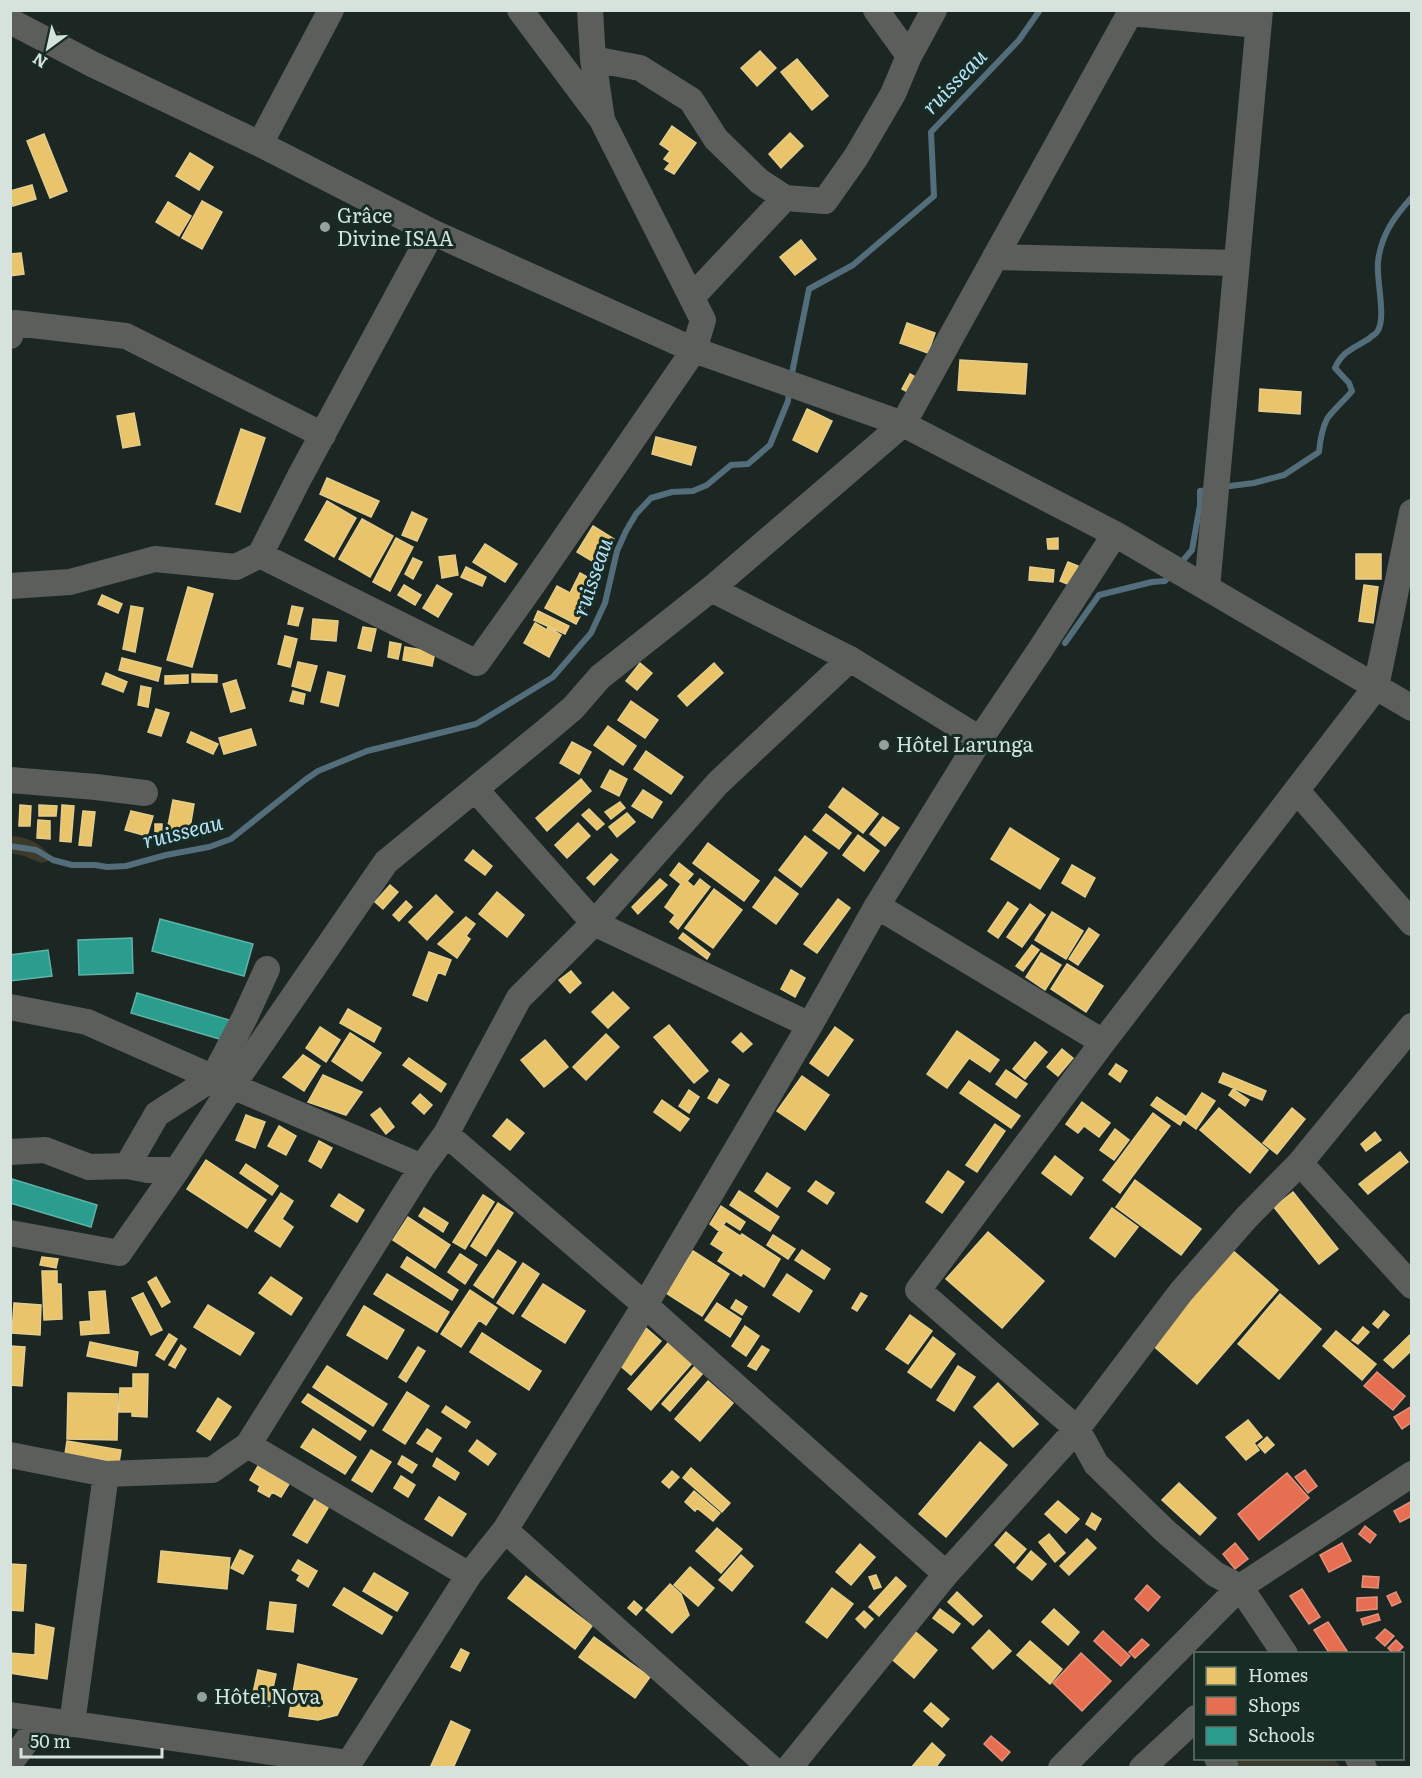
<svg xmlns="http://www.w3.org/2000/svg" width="1422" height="1778" viewBox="0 0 1422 1778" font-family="Literata,serif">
	<rect width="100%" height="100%" fill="#1c2723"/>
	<path fill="#3b3a2b" d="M11,836C29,837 43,844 53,860L41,863L24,856L11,853Z
		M1232,1759H1334L1341,1767H1241Z"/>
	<path fill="#e9c46a" stroke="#e3cd8c" stroke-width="1.5" d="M760,51L776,68L757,86L741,68Z
		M797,59L828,96L812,110L781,72Z
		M672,126L696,143L674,174L665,169L670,163L664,159L670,151L660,144Z
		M790,133L803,146L781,168L769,154Z
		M44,134L67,191L50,198L27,141Z
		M190,153L213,167L199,190L176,176Z
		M32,185L36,199L13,206L10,191Z
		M202,201L222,212L202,249L182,238Z
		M168,202L191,216L179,236L156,222Z
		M801,240L816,259L795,275L780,257Z
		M21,253L24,274L10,276V254Z
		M907,323L935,333L928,353L900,343Z
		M960,360L1027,364L1025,394L958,390Z
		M910,374L919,379L911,394L902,389Z
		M1260,389L1301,392L1300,414L1259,411Z
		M807,409L832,421L817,452L793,440Z
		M134,413L140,445L123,448L117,416Z
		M241,429L265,438L240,512L216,504Z
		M656,437L696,447L691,465L652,454Z
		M327,478L379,501L371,517L320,494Z
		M327,501L356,518L334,557L305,540Z
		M412,512L427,519L417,541L402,535Z
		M362,519L393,536L370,577L339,559Z
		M593,526L614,539L597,564L577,552Z
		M396,538L413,547L390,591L373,582Z
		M1058,538V549H1048L1047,539Z
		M485,544L517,564L505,582L473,562Z
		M1356,554H1381V579H1356Z
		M455,555L458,575L442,578L439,557Z
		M413,558L422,562L413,579L405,574Z
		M1068,562L1078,566L1070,585L1060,581Z
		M466,567L486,577L482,586L461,577Z
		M1030,567L1054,570L1053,582L1029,580Z
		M580,573L598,583L576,624L545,608L557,586L570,593Z
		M404,585L421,595L415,605L398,595Z
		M437,585L452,594L438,617L423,608Z
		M1364,585L1378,587L1373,623L1359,621Z
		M188,587L213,594L192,667L167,660Z
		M102,595L122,604L118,613L98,604Z
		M131,606L143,608L135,652L123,649Z
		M292,606L303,608L298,626L288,624Z
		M538,611L569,626L565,634L534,620Z
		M313,619L338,621L336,641L311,639Z
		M535,623L547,630L548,627L561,635L549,657L524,643Z
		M363,627L376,629L371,651L358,648Z
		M285,636L297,639L290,667L278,664Z
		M390,642L401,644L398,659L388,657Z
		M405,647L435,652L432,666L403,660Z
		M122,658L161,668L158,681L119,670Z
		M298,662L317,666L310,691L292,686Z
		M640,663L652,673L637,690L626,681Z
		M714,663L723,673L687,706L678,696Z
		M328,672L345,676L338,706L321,702Z
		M106,673L127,682L123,692L102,684Z
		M192,674L217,675V682H192Z
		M188,675V683L165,684V676Z
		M236,680L245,708L231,712L223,684Z
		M141,686L151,688L148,707L138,705Z
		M293,691L305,694L303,704L290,701Z
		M631,701L658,720L645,738L618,720Z
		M156,709L169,713L161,736L148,732Z
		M608,726L636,746L623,765L594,745Z
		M251,729L256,745L224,754L219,738Z
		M191,732L218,744L213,754L187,742Z
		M572,742L591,752L579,774L560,763Z
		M646,751L683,777L671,794L634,769Z
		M610,770L627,779L619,796L601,787Z
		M581,779L591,791L547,831L536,818Z
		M843,788L878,814L863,833L829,807Z
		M643,790L662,802L652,818L632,806Z
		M173,800L194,804L188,840L166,836Z
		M620,802L625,808L611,819L605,812Z
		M20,805L31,806L30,826H19Z
		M39,805L57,806L56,816H39Z
		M62,805L74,806L71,842L60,841Z
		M589,809L604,824L597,830L582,815Z
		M83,811L95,812L91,846L79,845Z
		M131,811L153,816L147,836L125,830Z
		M627,813L635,822L617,837L609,827Z
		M826,814L851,833L839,849L813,830Z
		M883,817L899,828L885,846L870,834Z
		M38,820L50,821V839L37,838Z
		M578,823L590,836L567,858L555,845Z
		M155,824H162V838H155Z
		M1010,828L1059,859L1040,889L991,859Z
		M858,835L879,851L864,871L843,855Z
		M805,836L827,853L801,887L779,870Z
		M708,843L759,881L744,901L693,863Z
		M473,850L492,866L485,875L465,860Z
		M611,854L618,860L594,885L587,878Z
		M679,863L693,874L687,881L694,887L700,879L710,887L678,929L670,922L675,915L665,907L681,884L670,875Z
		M1072,865L1095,878L1085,897L1062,883Z
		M775,877L798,894L776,924L753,907Z
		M660,879L667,885L638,914L632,907Z
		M390,885L398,892L383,909L375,902Z
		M714,889L742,910L713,948L685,928Z
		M497,892L524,915L507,937L479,914Z
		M436,895L453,912L427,940L409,922Z
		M838,899L850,908L817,953L804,944Z
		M406,901L412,907L399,921L393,915Z
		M1008,902L1018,909L998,938L988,931Z
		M1030,904L1045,915L1022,947L1007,937Z
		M1052,912L1083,931L1066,959L1035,940Z
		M466,917L475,924L466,936L470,939L457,958L438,944Z
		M1089,928L1099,935L1078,965L1069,959Z
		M683,933L710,954L707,959L679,938Z
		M1032,945L1039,950L1023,971L1016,966Z
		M429,952L451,960L445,975L438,972L427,1001L413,995Z
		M1041,953L1061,965L1045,990L1026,977Z
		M1067,964L1103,986L1086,1012L1051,989Z
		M791,970L805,978L795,997L781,989Z
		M571,971L581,983L570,993L559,980Z
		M613,992L629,1008L608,1028L592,1012Z
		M348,1009L381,1028L374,1042L340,1023Z
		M669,1025L708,1071L694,1083L654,1037Z
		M320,1027L340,1040L326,1062L306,1048Z
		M835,1027L853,1040L828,1076L810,1063Z
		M957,1031L999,1060L990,1072L969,1058L947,1088L927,1074Z
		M350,1033L381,1053L362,1081L332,1061Z
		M741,1033L752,1044L743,1052L732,1042Z
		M606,1034L619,1047L586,1080L573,1067Z
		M545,1040L568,1067L544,1087L521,1060Z
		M1035,1042L1047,1052L1025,1079L1013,1069Z
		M1062,1049L1073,1058L1058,1076L1047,1067Z
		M303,1055L320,1066L304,1091L283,1077Z
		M409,1058L446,1084L441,1092L403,1065Z
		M1116,1064L1127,1071L1120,1082L1109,1074Z
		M1006,1070L1027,1084L1016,1098L996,1084Z
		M1223,1073L1266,1091L1262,1100L1219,1082Z
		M323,1075L362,1092L346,1115L308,1102Z
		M802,1076L829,1095L805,1130L777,1111Z
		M719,1079L729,1085L717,1103L708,1098Z
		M969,1081L1020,1116L1011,1128L960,1093Z
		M1233,1089L1249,1100L1245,1106L1229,1095Z
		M689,1090L699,1097L689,1113L679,1106Z
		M1202,1093L1215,1101L1196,1129L1184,1120Z
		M420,1094L432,1105L424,1114L412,1103Z
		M1157,1097L1185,1116L1180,1125L1151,1105Z
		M662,1100L689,1119L680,1131L654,1112Z
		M1082,1102L1110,1123L1099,1137L1084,1126L1078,1133L1066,1124Z
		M380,1108L394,1127L386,1134L371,1115Z
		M1219,1108L1268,1150L1250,1173L1200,1130Z
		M1292,1108L1305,1119L1277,1154L1263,1143Z
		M1153,1113L1170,1126L1120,1193L1103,1180Z
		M246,1115L265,1122L255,1148L236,1140Z
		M507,1119L524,1133L510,1150L493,1136Z
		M995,1124L1005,1131L977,1172L966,1165Z
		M279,1126L296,1136L286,1155L268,1146Z
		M1115,1129L1129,1140L1114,1160L1100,1150Z
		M1375,1132L1381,1140L1366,1151L1361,1144Z
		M319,1141L332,1148L321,1168L309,1161Z
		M1400,1152L1408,1162L1368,1194L1359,1184Z
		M1055,1156L1083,1178L1071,1195L1042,1173Z
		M206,1160L266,1200L247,1228L187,1189Z
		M246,1164L278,1186L272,1195L240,1173Z
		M948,1171L964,1182L942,1213L926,1202Z
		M767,1173L790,1188L777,1207L755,1191Z
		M1135,1180L1201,1229L1181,1255L1116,1207Z
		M816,1181L834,1193L827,1204L808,1191Z
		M739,1191L779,1217L770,1231L730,1205Z
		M1293,1192L1338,1249L1319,1264L1274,1207Z
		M281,1193L293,1201L282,1219L293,1227L280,1247L255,1231Z
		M339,1194L364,1210L357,1222L331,1206Z
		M483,1195L494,1202L465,1249L453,1242Z
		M498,1203L513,1213L486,1256L471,1246Z
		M721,1206L745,1222L740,1230L726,1221L719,1231L710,1224Z
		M424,1208L448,1223L443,1232L419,1216Z
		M1112,1208L1138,1227L1115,1257L1090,1238Z
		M408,1217L450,1245L435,1268L393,1240Z
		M723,1225L740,1236L742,1234L780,1259L764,1287L743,1273L741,1276L718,1261L724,1252L711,1244Z
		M988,1232L1044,1281L1002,1328L946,1279Z
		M773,1235L795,1249L788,1259L767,1245Z
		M1231,1249L1278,1290L1197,1384L1150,1343Z
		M498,1250L516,1262L493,1298L474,1285Z
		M802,1250L830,1269L824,1279L795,1260Z
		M693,1251L729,1274L702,1316L666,1293Z
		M460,1254L477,1265L465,1284L448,1272Z
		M42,1257L58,1259L56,1268L40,1265Z
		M407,1257L458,1290L452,1300L401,1267Z
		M523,1263L539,1274L513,1314L497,1303Z
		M42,1271H57V1284H61L62,1319L44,1320Z
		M387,1274L449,1312L437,1332L374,1294Z
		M787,1274L812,1291L799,1312L773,1295Z
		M156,1277L170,1302L162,1307L148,1282Z
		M271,1277L302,1298L291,1315L259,1293Z
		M543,1284L585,1311L565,1343L522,1316Z
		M470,1290L497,1308L486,1325L479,1320L461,1347L441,1334Z
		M105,1291L109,1333L92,1334L89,1292Z
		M143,1293L162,1330L151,1335L132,1298Z
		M861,1293L867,1296L857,1311L852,1308Z
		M1280,1294L1321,1329L1279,1379L1238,1344Z
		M736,1300L747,1307L742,1315L731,1308Z
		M14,1303L41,1305L40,1335L12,1333Z
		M717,1303L741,1319L730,1337L705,1320Z
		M208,1305L254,1333L240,1355L194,1327Z
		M364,1306L404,1330L387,1359L347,1335Z
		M1384,1311L1389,1315L1378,1328L1373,1324Z
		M910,1315L932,1331L908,1364L886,1349Z
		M91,1321L92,1334L81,1335L80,1322Z
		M745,1326L759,1336L746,1356L732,1346Z
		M1363,1327L1369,1332L1358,1344L1352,1340Z
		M646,1328L661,1341L631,1375L616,1362Z
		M1336,1331L1376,1364L1362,1380L1323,1346Z
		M482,1333L541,1371L529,1390L470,1352Z
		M1412,1333V1350L1393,1368L1384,1360Z
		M169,1334L177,1339L164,1360L156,1355Z
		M933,1337L955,1354L931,1388L908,1372Z
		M90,1342L138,1352L136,1366L87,1356Z
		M668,1343L692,1363L651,1410L628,1389Z
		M181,1345L186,1349L175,1368L169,1365Z
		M10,1346L25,1347L22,1386L10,1385Z
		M762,1346L769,1350L756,1370L748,1366Z
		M418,1347L425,1351L406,1382L399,1377Z
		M327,1366L387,1404L373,1426L313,1387Z
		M695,1366L703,1373L670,1411L662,1404Z
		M958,1366L975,1377L954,1411L937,1400Z
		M133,1374H148L147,1417L132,1416V1412H119L120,1388H133Z
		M708,1381L733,1403L700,1441L675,1419Z
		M998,1383L1038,1424L1013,1447L974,1407Z
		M407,1392L429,1406L405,1444L383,1430Z
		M68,1393L118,1394L117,1440L67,1439Z
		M308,1394L366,1431L360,1440L302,1402Z
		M218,1398L231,1407L210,1440L197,1431Z
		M446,1406L470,1422L466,1428L442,1412Z
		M1248,1420L1262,1437L1254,1443L1259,1450L1246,1460L1226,1437Z
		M313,1429L356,1457L345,1474L301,1447Z
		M427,1429L441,1438L432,1452L417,1443Z
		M1267,1437L1274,1445L1265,1453L1258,1445Z
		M477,1440L496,1454L488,1465L469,1451Z
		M67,1441L121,1450L119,1463L65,1454Z
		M980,1442L1007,1465L946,1537L919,1514Z
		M371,1450L391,1462L372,1492L352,1480Z
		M402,1456L417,1465L412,1473L398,1464Z
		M437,1458L459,1473L455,1480L433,1466Z
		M258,1466L289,1484L281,1497L272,1492L269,1497L258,1491L260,1486L250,1480Z
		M691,1468L730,1503L722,1512L683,1478Z
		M672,1471L679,1477L669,1488L662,1482Z
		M401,1476L415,1485L408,1497L394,1488Z
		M1179,1483L1216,1518L1200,1535L1162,1500Z
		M694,1491L720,1513L713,1521L697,1508L695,1511L685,1502Z
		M439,1497L466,1514L452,1536L425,1519Z
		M315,1499L328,1508L307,1543L293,1535Z
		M1058,1501L1079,1519L1066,1533L1045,1514Z
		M1092,1513L1101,1519L1095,1530L1086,1524Z
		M717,1528L742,1549L721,1573L696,1551Z
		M1006,1532L1026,1549L1014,1563L995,1545Z
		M1049,1534L1065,1553L1055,1562L1039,1542Z
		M1087,1539L1096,1548L1069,1575L1060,1566Z
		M860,1544L875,1557L851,1585L836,1572Z
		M240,1550L253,1556L243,1574L231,1568Z
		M161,1551L230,1558L227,1589L158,1582Z
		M1031,1551L1046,1564L1032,1580L1017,1568Z
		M741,1555L753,1566L732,1591L719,1580Z
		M298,1560L317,1571L308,1587L297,1580L300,1575L292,1570Z
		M10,1564L26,1565L23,1611L10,1610Z
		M690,1567L714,1588L698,1606L674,1585Z
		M374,1573L408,1593L397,1611L363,1591Z
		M876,1575L881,1587L874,1589L869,1577Z
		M526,1576L592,1626L575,1649L508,1598Z
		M896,1577L906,1586L879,1616L869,1607Z
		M670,1584L681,1594L689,1615L672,1633L646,1610Z
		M344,1588L392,1617L382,1634L333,1605Z
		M832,1588L853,1604L827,1638L806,1622Z
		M957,1592L982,1616L973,1625L948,1602Z
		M634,1601L642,1608L636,1615L628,1608Z
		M270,1602L296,1605L293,1632L267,1629Z
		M940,1609L960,1624L953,1633L933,1618Z
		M1054,1609L1079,1632L1068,1645L1042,1622Z
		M864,1611L873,1619L865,1628L856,1619Z
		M36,1624L54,1628L47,1679L10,1673V1653L35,1655Z
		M911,1628L937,1650L914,1678L888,1656Z
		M989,1630L1011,1651L993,1669L972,1648Z
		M594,1637L650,1677L635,1698L579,1657Z
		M1030,1641L1062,1669L1050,1684L1017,1655Z
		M461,1649L469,1653L460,1671L451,1667Z
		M298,1664L357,1679L337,1715L318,1720L289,1716Z
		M258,1670L276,1674L269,1706L251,1702Z
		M931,1703L949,1719L942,1727L924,1711Z
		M451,1721L470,1730L453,1768H430Z
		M932,1743L945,1755L935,1768H911Z"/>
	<path fill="#e76f51" stroke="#e2927b" stroke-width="1.5" d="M1377,1372L1405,1396L1393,1410L1364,1386Z
		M1412,1406V1422L1402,1429L1394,1417Z
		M1305,1470L1317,1486L1308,1493L1295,1477Z
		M1287,1473L1309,1498L1259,1540L1238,1514Z
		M1412,1501V1516L1400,1522L1394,1511Z
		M1365,1526L1376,1535L1370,1543L1359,1534Z
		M1235,1543L1248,1559L1235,1569L1223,1554Z
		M1342,1543L1351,1561L1329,1572L1320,1555Z
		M1363,1576L1379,1577L1378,1588L1362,1587Z
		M1147,1585L1160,1597L1148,1611L1135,1599Z
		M1302,1589L1320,1617L1309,1624L1290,1596Z
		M1396,1592L1401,1602L1392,1606L1387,1596Z
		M1377,1597V1609L1357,1611V1598Z
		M1378,1614L1380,1620L1363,1625L1361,1619Z
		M1328,1622L1347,1651L1343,1654H1330L1314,1630Z
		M1385,1629L1394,1636L1385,1646L1376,1638Z
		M1103,1631L1130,1656L1121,1666L1094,1641Z
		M1142,1639L1149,1645L1135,1658L1129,1652Z
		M1396,1640L1403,1647L1396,1654H1394L1388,1648Z
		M1081,1653L1111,1681L1082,1711L1053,1683Z
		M991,1736L1010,1752L1002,1761L984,1744Z"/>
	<path fill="#2a9d8f" stroke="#5eb2a6" stroke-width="1.5" d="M160,919L253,944L244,976L152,951Z
		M132,938L133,973L79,975L78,940Z
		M48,950L52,976L10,981V955Z
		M137,993L229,1020L223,1040L131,1013Z
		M12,1179L97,1205L91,1227L10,1203Z"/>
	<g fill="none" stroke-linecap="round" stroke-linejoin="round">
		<path stroke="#536d7b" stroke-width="6" d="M791,378L809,289L853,265L934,196L931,132L1019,40L1040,10
			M1222,487L1254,483L1284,475L1319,452C1320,441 1322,429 1327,419C1331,412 1346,399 1352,391L1349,383L1335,368C1343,350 1355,348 1370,338C1370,337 1377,333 1377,332C1387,319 1376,280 1378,262C1381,235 1394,217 1412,197
			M1179,565L1192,550L1200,505V491L1209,490
			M1065,643L1099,595L1152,582L1165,581L1170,575
			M10,846L36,850L53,860L72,865H95L107,867L126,866L166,855L209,847L231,839L305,780L318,771L367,751L476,724L553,677L591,633L605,603L617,551L626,531L636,514L651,498L672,492L693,491L707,485L731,465L748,464L770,445L788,401L789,391"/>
		<path stroke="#5b5e5b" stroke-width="26" d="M520,10L600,117
			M876,10L909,56
			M10,21L94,65L260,144L432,232L694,350L903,424L1115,534L1412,708
			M593,59L640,68L691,100L716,139L759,181L785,198
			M260,144L331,10
			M995,257L1235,263
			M692,297L785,198L825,201L856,157L893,94L909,56L934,10
			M10,336L15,323L126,336L323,435
			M260,555L477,663L536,580L694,350L703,320L602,120L593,59L590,10
			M10,586L70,582L155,559L236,567L260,555L299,478L432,232
			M1207,588L1260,10
			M711,589L850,659L980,739
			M10,780L96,787L145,793
			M476,790L594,923L810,1025
			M1297,791L1412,923
			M877,906L1103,1042
			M10,1007L87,1022L232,1086L386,862L546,731L573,708L600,677L711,589L903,424L1130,13L1258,25
			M446,1134L645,1305L946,1574L1077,1429L918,1290L1103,1042L1376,687L1412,512
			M10,1152L45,1150L89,1167L127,1166L148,1170H177
			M1300,1163L1412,1026
			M127,1166L157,1114L213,1078L245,1017L267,969
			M10,1233L119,1253L177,1170L232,1086L422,1167
			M248,1445L469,1575
			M10,1455L106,1474L212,1470L248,1445L422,1167L446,1134L519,998L594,923L718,783L850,659
			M505,1530L771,1768
			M1285,1654L1240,1587L1215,1574L1165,1531L1096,1464L1077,1429L1181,1292L1246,1218L1300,1163L1412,1286
			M10,1715L349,1763L469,1575L505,1530L645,1305L810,1025L877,906L980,739L1040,650L1115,534
			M72,1724L106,1474
			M1217,1758L1226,1768
			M1358,1758L1364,1768
			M10,1763L42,1720
			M789,1768L946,1574
			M1061,1768L1240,1587L1412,1474
			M1142,1768L1196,1718"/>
	</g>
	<g fill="#95a19c" stroke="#172c24" stroke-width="2">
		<circle cx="325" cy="227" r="6"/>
		<circle cx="884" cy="745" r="6"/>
		<circle cx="202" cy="1697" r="6"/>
	</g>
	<g text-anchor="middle" stroke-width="6" stroke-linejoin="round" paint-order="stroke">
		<g font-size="20" fill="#d6e3dd" stroke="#172c24" text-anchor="start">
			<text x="337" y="223">Grâce<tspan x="337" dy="23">Divine ISAA</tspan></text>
			<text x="896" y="752">Hôtel Larunga</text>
			<text x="214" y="1704">Hôtel Nova</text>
		</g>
		<g font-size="21" font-style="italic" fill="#b5e1f9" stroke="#172c24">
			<text transform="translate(955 82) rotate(-46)" y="7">ruisseau</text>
			<text transform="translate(593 577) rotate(-71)" y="7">ruisseau</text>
			<text transform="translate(183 832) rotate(-14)" y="7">ruisseau</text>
		</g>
	</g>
	<rect width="1422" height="1778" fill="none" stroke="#d6e3dd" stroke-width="24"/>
	<rect x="1194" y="1652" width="210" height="108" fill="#172c24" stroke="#63756e" stroke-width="1.5"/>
	<rect x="1206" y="1667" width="30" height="18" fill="#e9c46a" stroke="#63756e" stroke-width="1.5"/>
	<text x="1248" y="1682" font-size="18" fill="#d6e3dd">Homes</text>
	<rect x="1206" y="1697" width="30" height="18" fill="#e76f51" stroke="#63756e" stroke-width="1.5"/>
	<text x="1248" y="1712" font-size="18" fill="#d6e3dd">Shops</text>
	<rect x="1206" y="1727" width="30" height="18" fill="#2a9d8f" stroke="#63756e" stroke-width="1.5"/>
	<text x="1248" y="1742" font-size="18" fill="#d6e3dd">Schools</text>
	<g transform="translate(48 48) rotate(213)" stroke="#172c24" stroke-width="4.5" paint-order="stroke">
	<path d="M0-4.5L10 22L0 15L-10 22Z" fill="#d6e3dd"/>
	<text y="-9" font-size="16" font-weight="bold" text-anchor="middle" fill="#d6e3dd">N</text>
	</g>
	<path d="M21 1748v9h141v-9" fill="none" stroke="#d6e3dd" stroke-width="3"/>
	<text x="30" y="1748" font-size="18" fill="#d6e3dd" stroke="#172c24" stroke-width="4.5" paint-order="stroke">50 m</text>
</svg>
